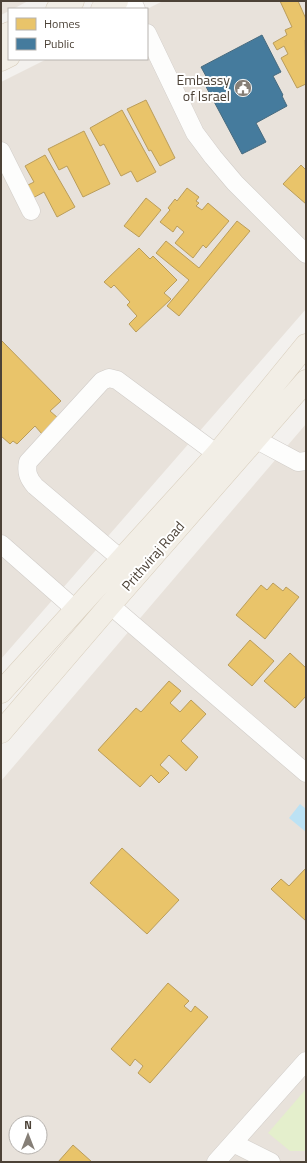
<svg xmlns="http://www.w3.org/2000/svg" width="307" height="1163" viewBox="0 0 307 1163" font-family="'Titillium Web',sans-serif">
	<rect width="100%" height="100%" fill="#f3f1ee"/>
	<path fill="#e8e2db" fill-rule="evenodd" d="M1,1H28L13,9H9V11L1,15Z
		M163,1H306V309L1,659V82L47,59H147V9Z
		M306,424V1162H1V781ZM16,1123H40V1147H16Z"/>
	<path fill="#e4efcc" d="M306,1089V1151H290L268,1133Z"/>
	<path fill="#bce2f4" d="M300,804L306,809V832L289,818Z"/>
	<path fill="#e9c46a" stroke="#ba9d5b" d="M280,1H298L306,19V39L305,40L306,84L297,88L281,58L288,54L284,46L277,50L273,43L287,35L285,30L292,27Z
		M146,100L175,158L160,166L151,150L149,151L127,109Z
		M122,110L156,172L137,182L131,171L121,176L104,144L100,146L90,128Z
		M84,131L110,184L83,197L67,166L59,170L48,149Z
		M45,155L75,207L57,217L44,192L31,199L24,187L34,182L25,166Z
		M301,165L306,170V204L283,184Z
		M187,188L199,197L196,201L199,203L196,206L202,210L208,203L229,221L206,248L203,245L193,258L175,243L184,232L177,226L173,232L160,222L170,210L168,208L175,199L177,201Z
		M146,198L161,210L139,237L124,226Z
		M237,221L250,231L179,316L167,306L189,280L156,253L166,241L199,268Z
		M139,248L150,259L153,256L177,280L164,293L171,299L136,332L129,324L137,316L127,305L130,302L114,285L111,288L104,282Z
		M1,340L61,401L50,411L58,418L42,434L35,426L17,444L13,441L10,444L1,436Z
		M273,583L283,591L286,587L299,597L265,639L236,615L261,585L267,590Z
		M250,640L274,661L252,686L228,665Z
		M290,653L306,668V696L295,708L264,681Z
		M169,681L181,691L170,703L180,712L191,700L206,714L181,741L198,757L186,771L169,755L160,765L169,773L159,783L151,775L140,787L98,750L136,708L141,712Z
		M122,848L179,900L147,934L90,883Z
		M306,868V921L271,889L281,879L289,886Z
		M168,983L189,1001L184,1006L191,1012L195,1006L208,1017L150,1083L138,1073L143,1066L135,1059L130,1066L111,1049Z
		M73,1145L92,1162H58Z"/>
	<path fill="#457b9d" stroke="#476a7e" d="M262,35L281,72L273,76L283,95L282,96L287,106L256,123L266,142L242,154L203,81L207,78L201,67Z"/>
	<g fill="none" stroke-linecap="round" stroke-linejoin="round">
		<defs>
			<path id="minor" d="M132,1L136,9
				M147,33L195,133L213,157L235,183L306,254
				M1,151L31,211
				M245,431L255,439L298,462L306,461
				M1,544L76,610
				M121,559L35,486C28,478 26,472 28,462L102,381L109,378L117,380L217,454
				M110,605L306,773
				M233,1143L271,1162
				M216,1162L306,1061"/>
			<path id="major" d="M57,9L73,1
				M102,9L117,1
				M1,37L9,33
				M1,60L9,56
				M1,692L217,454L306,345
				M1,732L110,605L306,381"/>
		</defs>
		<use href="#minor" stroke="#d0ccc8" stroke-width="19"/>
		<use href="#major" stroke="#d7ccba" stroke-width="23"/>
		<use href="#minor" stroke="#fdfdfc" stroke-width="18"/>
		<use href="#major" stroke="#f2eee6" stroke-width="22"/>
	</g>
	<defs>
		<symbol id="civic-disc" viewBox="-11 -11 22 22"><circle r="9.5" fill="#867f77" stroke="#fff"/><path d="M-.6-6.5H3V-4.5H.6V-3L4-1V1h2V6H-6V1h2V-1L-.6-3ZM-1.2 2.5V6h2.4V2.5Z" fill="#fff"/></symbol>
	</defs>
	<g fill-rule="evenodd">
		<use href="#civic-disc" x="233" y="78" width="20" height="20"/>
	</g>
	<g text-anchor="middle" stroke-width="4" stroke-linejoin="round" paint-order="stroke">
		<g font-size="14" fill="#4c4237" stroke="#fff" text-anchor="end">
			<text x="230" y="85">Embassy<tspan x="230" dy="16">of Israel</tspan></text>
		</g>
		<g font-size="14" fill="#4c4237" stroke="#fff">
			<text transform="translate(153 556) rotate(-49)" y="5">Prithviraj Road</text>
		</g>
	</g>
	<rect width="307" height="1163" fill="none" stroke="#4c4237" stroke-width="4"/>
	<rect x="8" y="8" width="140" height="52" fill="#ffffff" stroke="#b7b3af"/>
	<rect x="16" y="18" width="20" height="12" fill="#e9c46a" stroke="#b7b3af"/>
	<text x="44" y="28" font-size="12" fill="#4c4237">Homes</text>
	<rect x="16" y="38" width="20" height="12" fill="#457b9d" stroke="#b7b3af"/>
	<text x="44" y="48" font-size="12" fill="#4c4237">Public</text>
	<g transform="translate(28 1135)"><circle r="19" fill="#ffffff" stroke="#b7b3af"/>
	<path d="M0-3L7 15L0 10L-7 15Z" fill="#867f77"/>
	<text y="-6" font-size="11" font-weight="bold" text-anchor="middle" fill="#4c4237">N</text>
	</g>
</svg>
